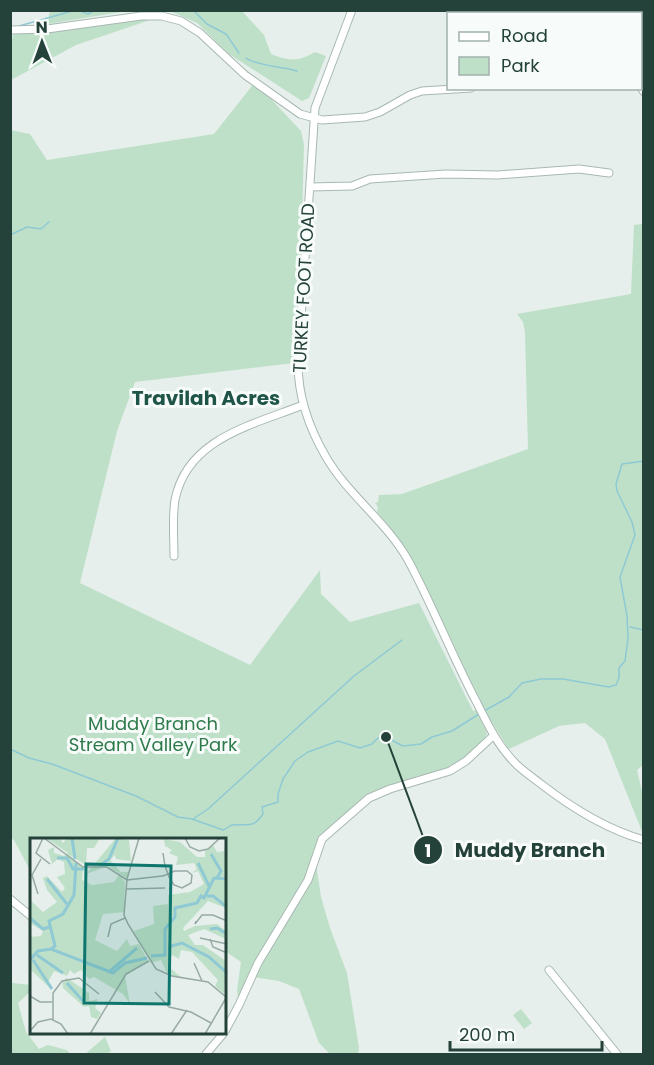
<svg xmlns="http://www.w3.org/2000/svg" width="654" height="1065" viewBox="0 0 654 1065" font-family="Poppins,sans-serif">
	<rect width="100%" height="100%" fill="#e6efeb"/>
	<path fill="#bfe0c8" d="M50,11V10L155,11L121,12L47,24Z
		M170,11H242L264,35L271,54C288,61 299,62 315,52L326,56L309,98L302,101L229,54L197,23Z
		M162,16L76,45L11,80V41L15,31Z
		M255,82L301,131L304,145L301,257L294,363L135,382L117,431L80,583L250,665L320,570L321,594L350,622L419,603L473,711L476,710L487,733L484,740L464,758L449,767L433,775L367,797L320,837L314,850L321,897L330,928L347,973L359,1048L358,1054H330L319,1043L299,989L279,981L252,977L239,1005L237,990L241,962L225,951V840H32L31,872L14,840L11,838L10,130L30,134L47,160L214,134Z
		M643,224L644,764L637,770L643,796V834L605,739L585,723L559,726L509,749C483,711 463,668 443,627C423,582 410,550 377,512L378,507L375,503L378,502L379,495L402,494L528,449L525,332L523,322L517,314L631,294L634,225Z
		M10,981L13,983L31,985V991L18,1003L26,1032L39,1049L48,1045L67,1050L70,1054H11Z
		M521,1009L532,1023L524,1029L513,1015Z
		M105,1037L111,1051L107,1054H85Z"/>
	<g fill="none" stroke-linecap="round" stroke-linejoin="round">
		<path stroke="#8ec9d4" stroke-width="1.5" d="M78,10L88,14L95,10
			M193,10L207,24L226,34L239,53
			M19,26L76,10
			M246,58C254,65 283,67 297,71
			M10,235L27,227L41,229L49,222
			M644,429V434
			M630,627L644,630
			M484,711L509,697L522,683L541,679H563L609,687L616,685L619,678V668L625,661L628,638L627,616L620,577L635,535L632,522L617,491L616,484L622,464L644,461
			M10,749L29,758L52,764L136,796L178,817L192,819L223,830C226,829 229,826 232,825C247,823 252,830 263,814L262,807L278,802V794L283,779L295,761L308,752L338,741L360,748L372,744L378,738L386,737L403,746L421,744L432,737L452,731L479,714
			M193,819L208,809L354,676L402,640"/>
		<defs>
			<path id="minor" d="M352,10L315,108L298,363C298,397 309,428 326,457C348,495 386,521 408,560C433,606 452,656 477,703C488,725 498,746 516,764C523,771 532,777 541,784C572,808 605,829 644,840
				M608,10L609,14
				M10,30L47,29L141,16H162L181,21L200,33L245,75L300,114L322,120L365,117L380,112L410,95L422,91L471,88
				M640,58L644,57
				M640,86L644,92
				M310,187L352,186L370,179L446,174L498,175L579,169L609,173
				M174,556C174,537 172,518 175,500C187,438 253,425 303,405
				M10,899L32,917
				M549,970L617,1054
				M225,1031L239,1005L258,963L308,880L322,839L369,798L390,789L450,771L466,761L493,736
				M206,1054L223,1034"/>
		</defs>
		<use href="#minor" stroke="#a8b8b2" stroke-width="9"/>
		<use href="#minor" stroke="#fff" stroke-width="7"/>
	</g>
	<g text-anchor="middle" stroke-width="6" stroke-linejoin="round" paint-order="stroke">
		<g font-size="18" fill="#24423a" stroke="#f7fbf9">
			<text transform="translate(304 288) rotate(-87)" y="6">TURKEY FOOT ROAD</text>
		</g>
		<g font-size="18" fill="#2d7a4b" stroke="#f7fbf9">
			<text x="153" y="730">Muddy Branch<tspan x="153" dy="21">Stream Valley Park</tspan></text>
		</g>
		<g font-size="20" font-weight="bold" fill="#1f5548" stroke="#f7fbf9">
			<text x="206" y="405">Travilah Acres</text>
		</g>
	</g>
	<g transform="translate(30 838)">
		<rect width="196" height="196" fill="#e6efeb"/>
		<path d="M16,0H30L33,5L37,0H70L64,10H57L56,27L38,16L53,29L52,42L62,47L84,44L89,37L95,44L94,74L73,76L65,102L87,113L97,101L100,108L109,106L118,123L95,138L100,166L93,156L64,139L59,141L51,132L44,136L40,132L37,138L24,133L18,144L21,151L0,131V99L11,98L13,93L0,85V62L13,74L27,64L17,52L13,40L17,38L32,54L35,50L27,39L35,36L34,24L28,21L22,26L18,12L24,9V15L34,18L38,15ZM86,0L99,2L101,23L86,21L85,17L80,22L91,34H99L96,40L78,28L56,36ZM134,1L150,4L167,19H175V13L183,7L187,14L194,13L196,6V70L178,63L153,90L154,93L165,88L187,86L196,93V101L174,91L158,97L165,107H173L196,123L194,156L185,148L188,142L162,114L151,112L149,121L142,117L138,128L153,141L138,137L131,122L121,125L104,93L124,86L123,68L138,66V57L160,54L174,46L168,33L162,35L167,31L164,25L146,27L148,19L139,15L142,12L135,8ZM37,140L59,155V163L68,161L65,170L71,175L67,181L61,179L59,168L54,169L33,150L32,143Z" fill="#bfe0c8"/>
		<path fill="none" stroke="#8ec9d4" stroke-width="3" d="M42,0L45,21M181,16L191,33L187,40M27,20H37L43,31H54M168,25L179,48M69,28L79,21L88,0M17,41L37,66M177,58H183L197,69M0,80L13,91L19,89M180,91L187,90L197,96M138,109L152,105L179,119L197,135M21,111L25,108L19,83L33,76L44,57L46,25M7,117L33,135M121,118L135,117V91L145,79V70L167,65L171,58L174,60L184,40L197,41M0,122L8,113L21,111L83,135L95,125L117,120M3,122L22,151M80,133L107,110M37,145L53,163"/>
		<path fill="none" stroke="#98aaa4" stroke-width="1.5" d="M13,0L6,15L20,26M14,0L53,29H77L97,42M109,0L97,41L94,77L98,86L126,131L142,138L178,144L196,159M155,0L160,9L169,13L178,11L190,0M97,42L132,38H133L138,36L142,34L145,33H157L162,37L161,45L152,50L144,47L139,39L138,36L135,28L133,15M96,51L135,50M8,56L2,37L11,21M166,83L165,86L172,77H183L197,83M78,99L81,86L95,80M170,100L197,106M180,101L183,109L197,115M164,125L172,143M125,154L139,169L161,174L181,185M0,158L10,164H22M23,182V155L32,143L49,140L69,156M0,193L8,184L21,181L31,186L38,196M60,196L96,136L119,123M141,196L157,172M175,196L196,160"/>
		<path fill="#0f766e" fill-opacity="0.15" stroke="#0f766e" stroke-width="3" d="M56,26L141,28L139,166L54,165Z"/>
		<rect width="196" height="196" fill="none" stroke="#24423a" stroke-width="3"/>
	</g>
	<path fill="none" stroke="#24423a" stroke-width="2" d="M386 737L428 850"/>
	<g fill="#24423a" stroke="#f7fbf9" stroke-width="2">
		<circle cx="386" cy="737" r="6"/>
		<circle cx="428" cy="850" r="15"/>
	</g>
	<g font-size="18" text-anchor="middle" font-weight="bold" fill="#fff">
		<text x="428" y="857">1</text>
	</g>
	<g font-size="20" text-anchor="middle" font-weight="bold" fill="#24423a" stroke="#f7fbf9" stroke-width="6" stroke-linejoin="round" paint-order="stroke">
		<text x="530" y="857">Muddy Branch</text>
	</g>
	<rect width="654" height="1065" fill="none" stroke="#24423a" stroke-width="24"/>
	<rect x="447" y="12" width="195" height="78" fill="#f7fbf9" stroke="#a3b1ad" stroke-width="1.5"/>
	<rect x="459" y="32" width="30" height="9" fill="#ffffff" stroke="#a3b1ad" stroke-width="1.5"/>
	<text x="501" y="42" font-size="18" fill="#24423a">Road</text>
	<rect x="459" y="57" width="30" height="18" fill="#bfe0c8" stroke="#a3b1ad" stroke-width="1.5"/>
	<text x="501" y="72" font-size="18" fill="#24423a">Park</text>
	<g transform="translate(42 42) rotate(359)" stroke="#f7fbf9" stroke-width="4.5" paint-order="stroke">
	<path d="M0-4.5L10 22L0 15L-10 22Z" fill="#24423a"/>
	<text y="-9" font-size="16" font-weight="bold" text-anchor="middle" fill="#24423a">N</text>
	</g>
	<path d="M450 1041v9h152v-9" fill="none" stroke="#24423a" stroke-width="3"/>
	<text x="459" y="1041" font-size="18" fill="#24423a" stroke="#f7fbf9" stroke-width="4.5" paint-order="stroke">200 m</text>
</svg>
